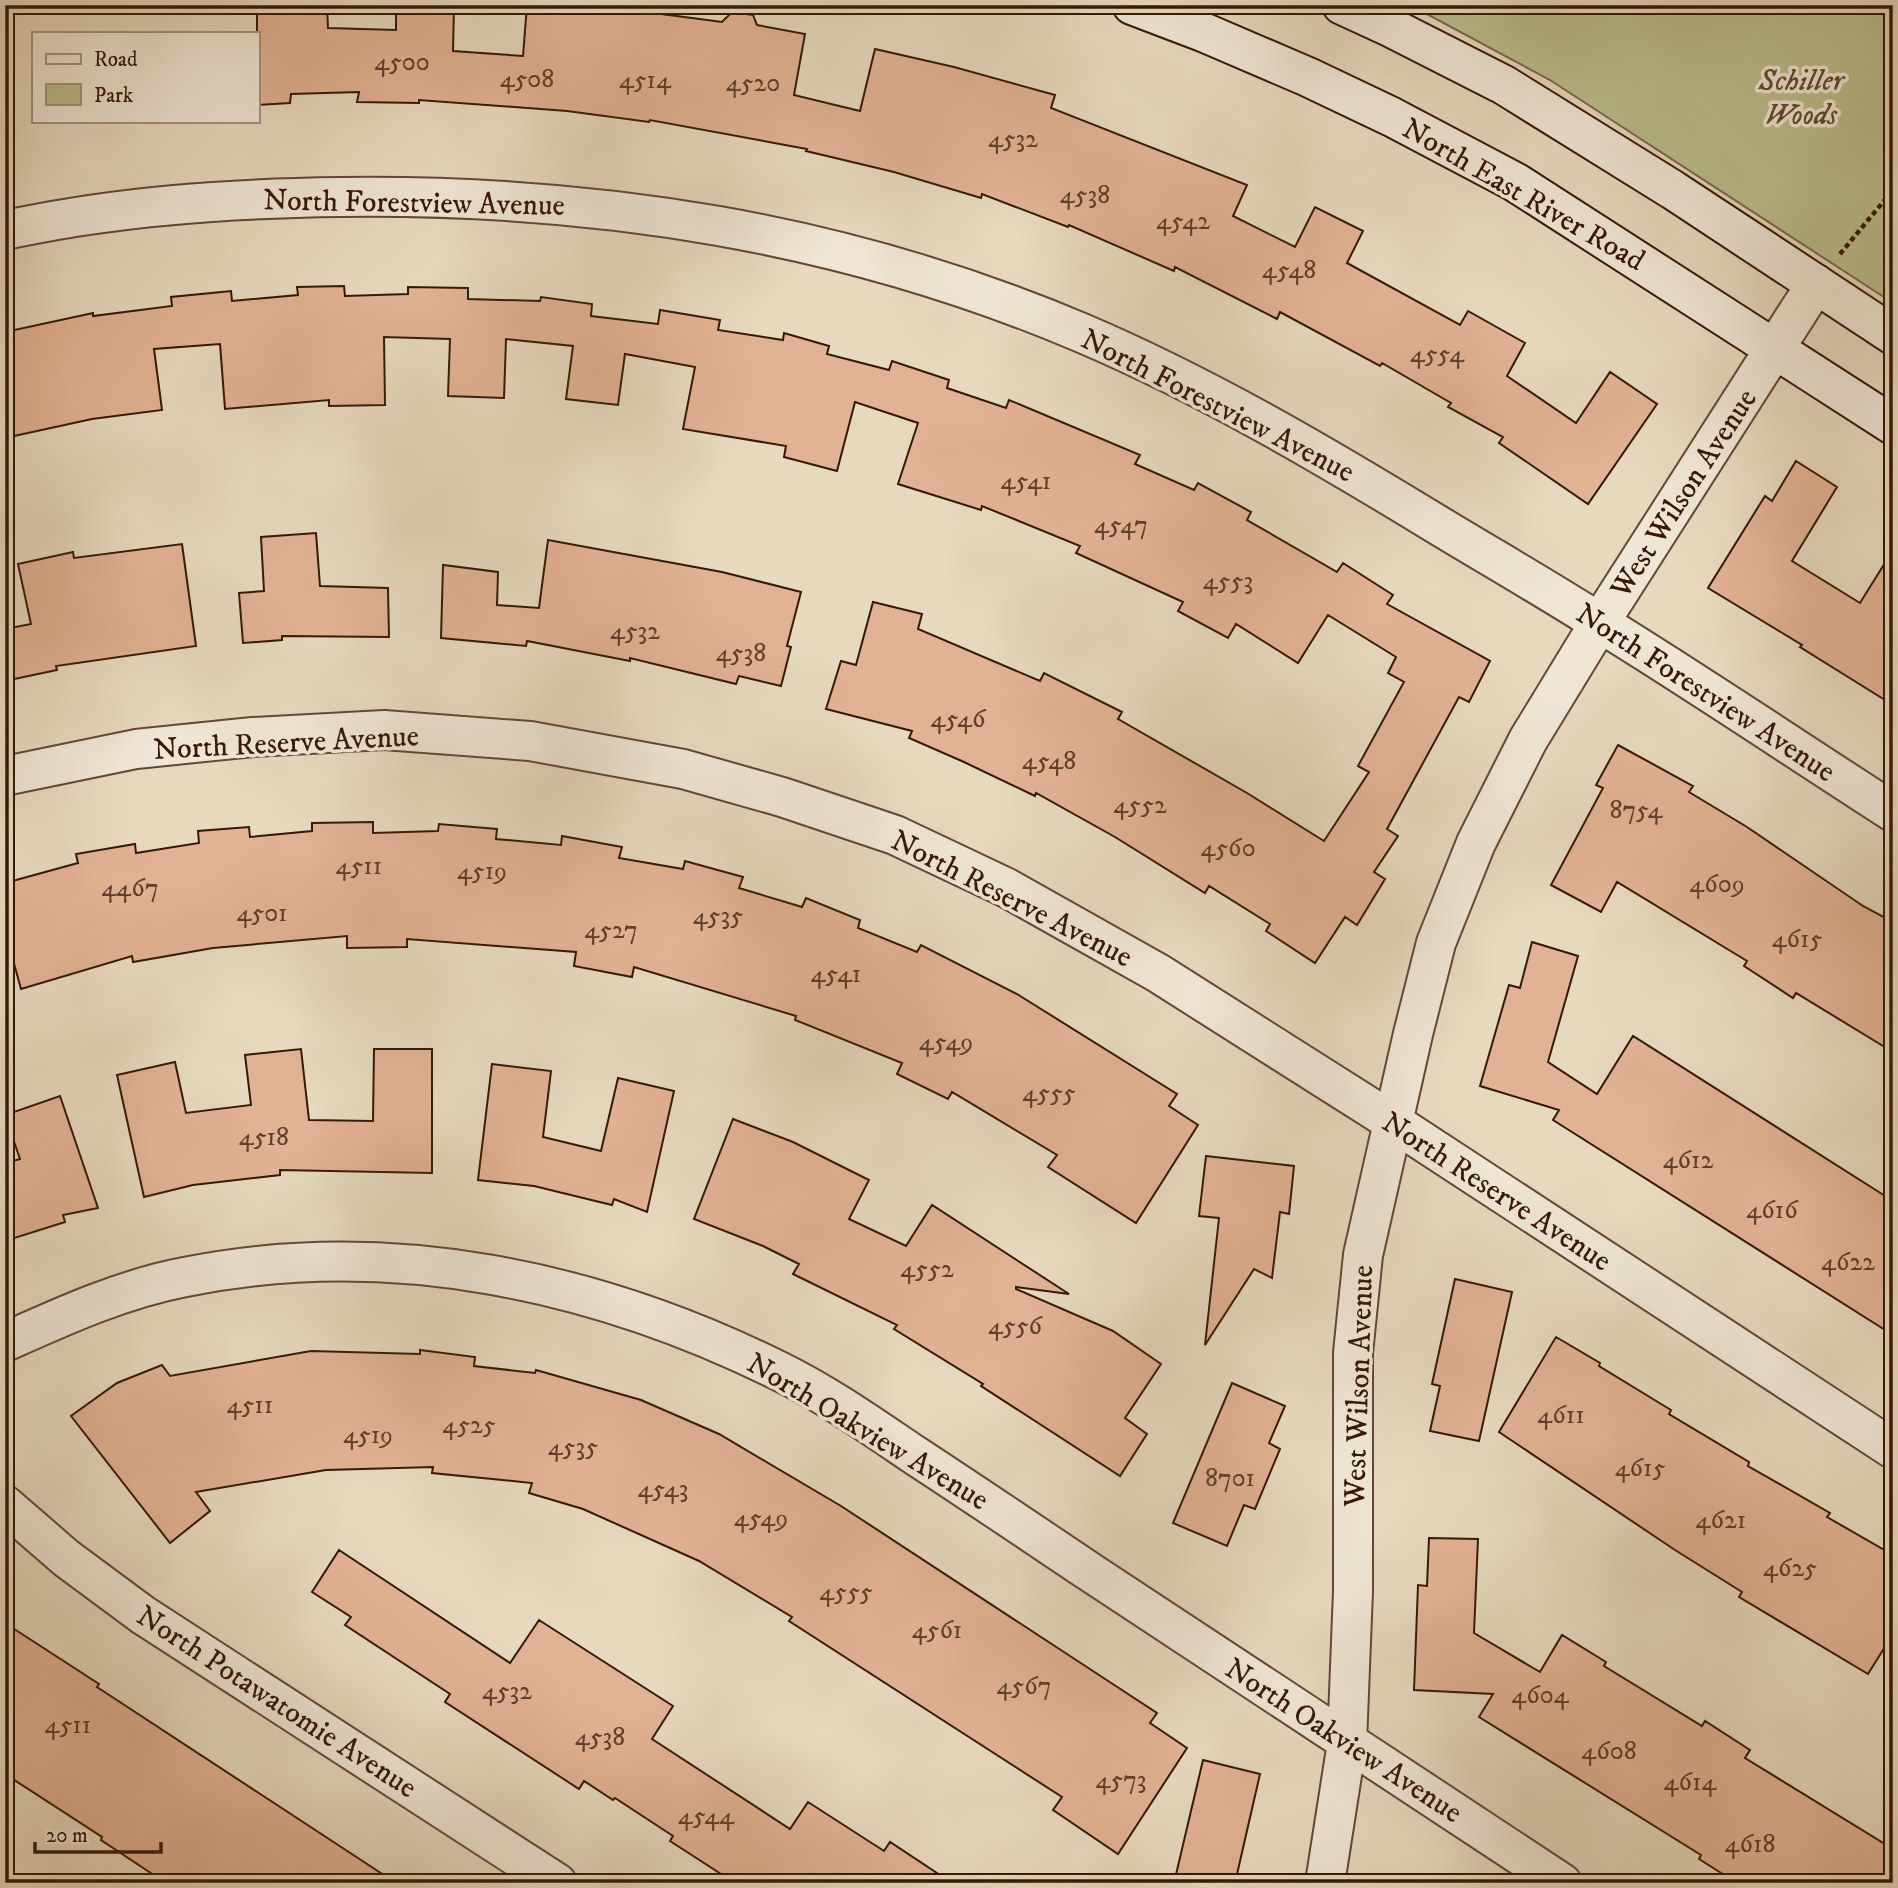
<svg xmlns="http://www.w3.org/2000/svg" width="1898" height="1888" viewBox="0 0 1898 1888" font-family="'IM FELL DW Pica',serif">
	<rect width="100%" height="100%" fill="#e7d9be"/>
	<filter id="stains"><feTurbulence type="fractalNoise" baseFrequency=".00286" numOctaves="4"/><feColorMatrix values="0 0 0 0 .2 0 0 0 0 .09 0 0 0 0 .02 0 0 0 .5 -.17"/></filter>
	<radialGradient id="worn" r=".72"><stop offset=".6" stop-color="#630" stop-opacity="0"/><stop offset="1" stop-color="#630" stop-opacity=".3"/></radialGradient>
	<path fill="#bbbe8e" stroke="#786b4b" stroke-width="2" d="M1410,5H1893V303L1550,80Z"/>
	<path fill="#e2b294" stroke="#351808" stroke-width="2" d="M257,5H327L328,28L396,30V5H454L453,51L523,56L527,5L638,14V11L722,22L732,12L753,15L757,25L805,34L794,95L860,111L875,49L954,67L1055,95L1051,108L1247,185L1233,216L1295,247L1315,207L1363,231L1347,263L1460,325L1468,311L1525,343L1507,376L1576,423L1610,372L1657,404L1588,504L1499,443L1503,437L1448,407L1451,403L1382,363L1380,366L1280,312L1277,319L1175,267L1174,271L1069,225L1068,227L982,194L981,198L894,172L806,151L807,149L650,120L649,122L567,111L419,100V103L357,102L359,92L291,94L290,103L257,105Z
		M344,286L345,296L408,294V287L468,288V299L540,301L541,297L592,304L591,316L658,324L660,310L720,320L718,330L783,340L784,333L829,346L827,354L889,370L892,361L949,380L947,388L1006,408L1009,400L1140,455L1135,464L1194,490L1198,483L1251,512L1247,520L1337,572L1343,563L1393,595L1387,604L1490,661L1469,702L1459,697L1387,829L1398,836L1374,872L1385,879L1357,925L1345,917L1315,963L1266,931L1270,924L1209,886L1205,893L1115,837L1036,793L1035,796L964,762L909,738L912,731L826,709L841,661L856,665L873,602L922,614L918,629L1040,681L1044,673L1122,712L1118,719L1247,793L1324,841L1369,772L1358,766L1404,682L1388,673L1396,657L1328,615L1298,663L1236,624L1228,638L1178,611L1183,602L1076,553L1080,546L982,506L981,510L898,484L918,423L855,402L837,471L784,457L786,446L683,429L695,367L625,354L618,405L566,399L573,346L506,339L504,398L448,396L450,339L384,337L385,405L329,406V400L225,409L220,344L154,349L162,410L92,419L5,438V332L93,313V316L172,306L171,297L231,291L232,301L298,295L297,287Z
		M1796,461L1837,487L1792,561L1860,603L1893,550V705L1800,647L1802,645L1708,588L1765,496L1772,501Z
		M316,533L320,586L388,588L389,637L282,636V640L243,643L239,593L264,591L261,537Z
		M548,540L722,572L801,592L787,646L791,647L781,686L739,676L736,684L630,658V661L527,641L526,646L441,638L443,565L498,572L497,605L539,608Z
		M182,544L196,646L56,666L57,670L5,681V629L31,624L18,564L73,552L74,558Z
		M1618,745L1693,786L1689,792L1747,827L1863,906L1893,922V1052L1796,993L1793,998L1744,966L1747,961L1617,882L1601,912L1551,885L1603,788L1596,785Z
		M373,822V833L438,831L439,824L497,829L496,839L561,845L562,836L622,847L619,858L683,869L685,861L743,877L739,888L802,907L806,898L860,920L858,928L917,952L921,945L1017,994L1177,1094L1169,1106L1198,1125L1136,1223L1048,1167L1057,1155L952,1092L948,1099L897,1074L902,1063L795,1020L796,1016L634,967L632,977L574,966L576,952L407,939V947L347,948V936L213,948L133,962L132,956L21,989L10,949L5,950V883L78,863L76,854L135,844L136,853L199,843L198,831L249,827L250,837L312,831V823Z
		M1532,942L1578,956L1548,1062L1597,1094L1633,1036L1893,1201V1335L1553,1120L1559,1110L1480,1086L1509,985L1520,988Z
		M301,1049L309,1120L373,1121L374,1049H432V1173L280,1170V1175L193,1185L144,1197L117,1075L175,1062L186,1113L251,1105L245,1055Z
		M492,1064L551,1071L543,1137L601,1151L618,1078L674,1091L647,1212L614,1199L612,1205L534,1186L478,1180Z
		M60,1096L98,1208L63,1215L65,1222L5,1241V1163L20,1159L5,1115Z
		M733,1119L793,1142L869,1180L849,1219L906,1246L932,1205L1069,1294L1016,1287V1289L1113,1331L1161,1364L1125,1418L1147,1434L1120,1476L981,1386L983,1384L894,1329L897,1325L793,1274L799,1264L763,1246L694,1219Z
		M1206,1156L1294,1166L1289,1214L1280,1212L1272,1278L1254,1269L1205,1345L1219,1218L1199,1216Z
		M1455,1279L1512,1292L1479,1441L1430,1431L1440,1386L1432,1384Z
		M1556,1337L1600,1363L1599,1366L1671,1410L1669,1414L1749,1462L1748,1466L1830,1513L1827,1517L1893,1555V1634L1868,1674L1739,1597L1742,1592L1675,1550L1499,1432Z
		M420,1350L475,1357L474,1366L535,1373L536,1370L641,1400L719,1434L841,1506L1099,1675L1157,1713L1150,1723L1187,1748L1118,1854L1053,1810L1062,1797L789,1621L792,1617L699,1561L583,1509L529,1493L532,1483L432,1473L433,1467L326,1470L196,1492L210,1511L170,1543L71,1416L117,1383L162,1365L170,1376L311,1351L420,1354Z
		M1232,1383L1285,1406L1269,1443L1280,1449L1255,1509L1244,1505L1227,1546L1173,1523Z
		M1429,1538L1478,1539L1474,1633L1540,1672L1562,1635L1606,1662L1604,1666L1702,1726L1705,1721L1750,1750L1745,1758L1893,1849V1861L1879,1883H1737L1699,1859L1701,1855L1479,1717L1493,1694L1414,1690L1418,1585L1427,1586Z
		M339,1550L510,1663L539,1620L673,1706L652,1739L790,1829L808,1802L884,1851L890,1842L952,1883H735L670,1841L673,1836L615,1798L613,1800L584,1781L579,1789L445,1702L450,1694L345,1625L351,1617L312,1592Z
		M5,1623L99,1684L97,1687L396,1883H166L101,1840L102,1837L5,1774Z
		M1203,1760L1260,1774L1235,1883H1174Z"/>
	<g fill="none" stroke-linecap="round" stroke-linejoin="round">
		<defs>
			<path id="street" d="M5,230C35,224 66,218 96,214C177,202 260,198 341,197C598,194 844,232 1082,333C1204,385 1320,453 1433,522C1489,556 1545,588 1600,623C1699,684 1795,749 1893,812
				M5,776L136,749L253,737L384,730L530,741L683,769L782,797L895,835L1007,888L1158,973L1393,1122L1893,1449
				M5,1342C63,1316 122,1289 185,1277C389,1236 595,1280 779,1371C826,1394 870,1425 913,1454C971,1492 1029,1531 1087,1570C1245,1675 1403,1780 1562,1883
				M5,1505L66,1558L143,1615L557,1883
				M1325,1883L1347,1743L1353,1591V1353L1363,1255L1413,1034L1436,943L1476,843L1528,740L1600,622L1816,284"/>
			<path id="secondary" d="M1132,5L1203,32L1308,77L1392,117L1515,182L1893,425
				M1342,5L1392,28L1504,85L1673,190L1893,335"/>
		</defs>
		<use href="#street" stroke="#624836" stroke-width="42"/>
		<use href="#secondary" stroke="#351808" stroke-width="42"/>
		<path stroke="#351808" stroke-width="4.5" stroke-dasharray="5 3.5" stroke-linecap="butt" d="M1840,254L1893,190"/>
		<use href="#street" stroke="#efe6d5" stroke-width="38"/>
		<use href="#secondary" stroke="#efe6d5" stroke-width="38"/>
	</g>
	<g text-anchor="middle" stroke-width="7" stroke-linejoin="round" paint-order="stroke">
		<g font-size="26" fill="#603e2b">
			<text x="402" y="70">4500</text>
			<text x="527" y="87">4508</text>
			<text x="645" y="88">4514</text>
			<text x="753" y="91">4520</text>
			<text x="1013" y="147">4532</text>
			<text x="1085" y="203">4538</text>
			<text x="1183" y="229">4542</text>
			<text x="1289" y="278">4548</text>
			<text x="1437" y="362">4554</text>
			<text x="1026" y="489">4541</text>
			<text x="1121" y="533">4547</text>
			<text x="1228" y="589">4553</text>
			<text x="635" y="639">4532</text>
			<text x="741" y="661">4538</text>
			<text x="958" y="727">4546</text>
			<text x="1049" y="769">4548</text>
			<text x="1140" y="813">4552</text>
			<text x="1636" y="818">8754</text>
			<text x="1228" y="856">4560</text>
			<text x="359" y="874">4511</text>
			<text x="482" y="879">4519</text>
			<text x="1717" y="892">4609</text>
			<text x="130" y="896">4467</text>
			<text x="262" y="921">4501</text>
			<text x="718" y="924">4535</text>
			<text x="611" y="938">4527</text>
			<text x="1797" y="947">4615</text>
			<text x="836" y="982">4541</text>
			<text x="946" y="1050">4549</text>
			<text x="1049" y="1101">4555</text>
			<text x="264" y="1145">4518</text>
			<text x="1688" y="1168">4612</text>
			<text x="1772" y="1218">4616</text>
			<text x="1848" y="1270">4622</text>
			<text x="927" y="1277">4552</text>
			<text x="1015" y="1334">4556</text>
			<text x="250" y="1413">4511</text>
			<text x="1561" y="1423">4611</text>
			<text x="469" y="1433">4525</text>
			<text x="368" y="1443">4519</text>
			<text x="573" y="1455">4535</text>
			<text x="1640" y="1476">4615</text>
			<text x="1230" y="1486">8701</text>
			<text x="663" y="1497">4543</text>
			<text x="761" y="1526">4549</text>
			<text x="1721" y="1528">4621</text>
			<text x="1790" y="1576">4625</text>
			<text x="846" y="1600">4555</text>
			<text x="937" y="1638">4561</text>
			<text x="1024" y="1694">4567</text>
			<text x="507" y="1699">4532</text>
			<text x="1540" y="1703">4604</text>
			<text x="68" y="1733">4511</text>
			<text x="600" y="1745">4538</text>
			<text x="1609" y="1759">4608</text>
			<text x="1121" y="1788">4573</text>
			<text x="1690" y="1790">4614</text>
			<text x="706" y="1824">4544</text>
			<text x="1750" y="1852">4618</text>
		</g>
		<g font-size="30" font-style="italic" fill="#5d4a30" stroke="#efe6d5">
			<text x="1801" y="90">Schiller<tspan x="1801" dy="34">Woods</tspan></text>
		</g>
		<g font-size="30" fill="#351808" stroke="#efe6d5">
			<text transform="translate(1524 194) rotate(30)" y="10">North East River Road</text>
			<text transform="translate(414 202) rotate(1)" y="10">North Forestview Avenue</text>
			<text transform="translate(1218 405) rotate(27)" y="10">North Forestview Avenue</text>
			<text transform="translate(1683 493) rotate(-57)" y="10">West Wilson Avenue</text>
			<text transform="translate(1706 692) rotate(33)" y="10">North Forestview Avenue</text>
			<text transform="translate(286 742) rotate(-3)" y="10">North Reserve Avenue</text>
			<text transform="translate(1012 898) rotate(27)" y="10">North Reserve Avenue</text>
			<text transform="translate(1497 1191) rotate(33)" y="10">North Reserve Avenue</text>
			<text transform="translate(1358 1386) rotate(-88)" y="10">West Wilson Avenue</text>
			<text transform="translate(868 1431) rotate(31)" y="10">North Oakview Avenue</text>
			<text transform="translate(277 1701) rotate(33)" y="10">North Potawatomie Avenue</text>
			<text transform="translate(1344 1740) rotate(33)" y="10">North Oakview Avenue</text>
		</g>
	</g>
	<rect width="1898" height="1888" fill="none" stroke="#e7d9be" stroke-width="28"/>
	<rect x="7" y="7" width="1884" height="1874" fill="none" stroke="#351808" stroke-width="3.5"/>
	<rect x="14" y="14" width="1870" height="1860" fill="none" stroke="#351808" stroke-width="2"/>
	<rect x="32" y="32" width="228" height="91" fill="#efe6d5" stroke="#a59483" stroke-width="2"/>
	<rect x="46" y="54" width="35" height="10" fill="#efe6d5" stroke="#a59483" stroke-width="2"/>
	<text x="94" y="66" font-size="21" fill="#351808">Road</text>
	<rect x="46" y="84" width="35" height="21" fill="#bbbe8e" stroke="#a59483" stroke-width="2"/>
	<text x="94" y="102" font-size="21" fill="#351808">Park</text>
	<path d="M35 1842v10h126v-10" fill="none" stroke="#351808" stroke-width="3.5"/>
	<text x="46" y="1842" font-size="21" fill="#351808" stroke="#efe6d5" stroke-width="5" paint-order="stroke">20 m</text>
	<rect width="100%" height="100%" filter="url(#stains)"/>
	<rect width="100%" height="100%" fill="url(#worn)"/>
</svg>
